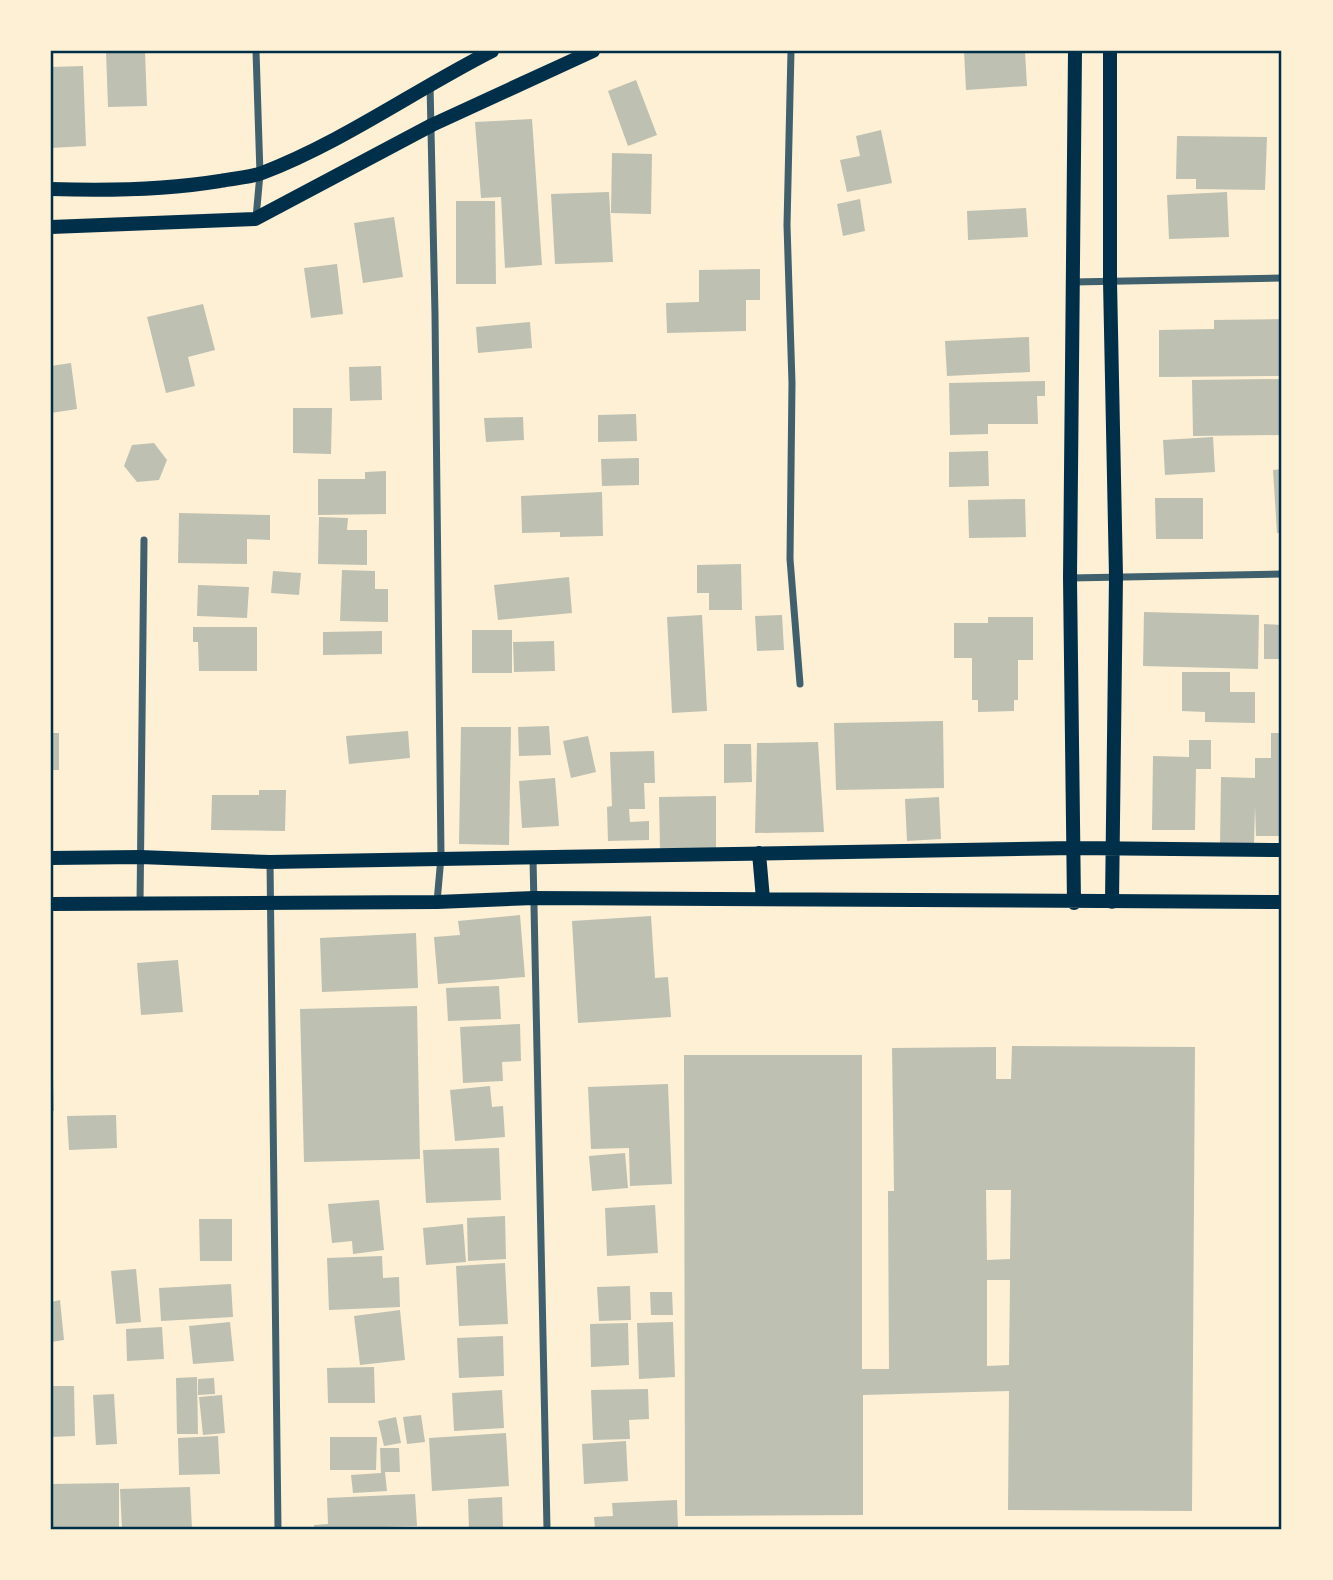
<svg xmlns="http://www.w3.org/2000/svg" width="1333" height="1580" viewBox="0 0 1333 1580" font-family="'Exo 2',sans-serif">
	<rect width="100%" height="100%" fill="#fdf0d5"/>
	<path fill="#bec0b2" fill-rule="evenodd" d="M106,51H145L147,106L108,107Z
		M964,51H1025L1027,86L966,90Z
		M83,66L86,146L51,148V67Z
		M636,80L657,135L628,146L608,91Z
		M532,119L542,265L505,268L501,197L481,198L475,122Z
		M881,130L892,183L847,192L840,160L860,156L856,136Z
		M1177,136L1267,137L1265,190L1196,189V179H1176Z
		M612,153L652,154L651,214L611,213Z
		M609,192L613,262L555,264L551,194Z
		M1227,192L1229,237L1169,239L1167,195Z
		M860,199L865,231L843,236L837,204Z
		M456,201H495L496,284H456Z
		M1026,208L1028,237L968,240L967,211Z
		M394,217L403,277L363,283L354,223Z
		M337,264L343,314L311,318L304,268Z
		M760,269V300H746V331L667,333L666,303L699,302V270Z
		M203,304L215,350L188,357L195,386L166,393L147,317Z
		M1282,319V376L1159,377V330L1214,329V320Z
		M530,322L532,348L478,353L476,327Z
		M1029,337L1030,372L947,376L945,341Z
		M71,363L77,409L51,413V366Z
		M381,366L382,400L350,401L349,367Z
		M1282,379V435L1193,436L1192,380Z
		M1045,381V396H1037L1038,424H988V434L950,435L949,383Z
		M293,408H332L331,454L293,453Z
		M636,414L637,441L598,442V415Z
		M523,417L524,440L486,442L484,418Z
		M1213,437L1215,472L1165,475L1163,440Z
		M154,443L167,460L159,480L137,482L124,466L132,445Z
		M988,451L989,486L949,487V452Z
		M639,458V485L602,486L601,459Z
		M1282,469V533H1277L1273,470Z
		M386,471V514L318,515V479H365V472Z
		M602,492L603,536L560,537V532L522,533L521,496Z
		M1155,498H1203V539H1156Z
		M1025,499L1026,537L969,538L968,500Z
		M179,513L270,515V540L247,539V564L178,563Z
		M319,517L348,518L347,530H367V565L318,564Z
		M741,564L742,610H709V593H697V565Z
		M342,570L375,571V589H388V622L340,621Z
		M273,571L301,573L299,595L271,593Z
		M569,577L572,613L498,620L494,585Z
		M198,585L249,587L247,618L197,616Z
		M1144,612L1259,615L1258,669L1143,666Z
		M702,615L707,711L672,713L667,617Z
		M782,615L784,650L757,651L755,616Z
		M988,617H1033V660H1018V700H1014V711L978,712V700H972V658H954V623H988Z
		M1264,624L1282,625V659H1264Z
		M193,627H257V671H199L198,642H193Z
		M472,630H512V673H472Z
		M382,631V654L323,655V632Z
		M554,641L555,671L514,672L513,642Z
		M1182,672H1230V692H1255V723L1205,722V712L1182,711Z
		M943,721L944,788L836,790L834,723Z
		M549,726L551,755L519,756L518,727Z
		M461,727H511L509,845L459,844Z
		M408,731L410,758L349,764L346,736Z
		M51,733H59V770H51Z
		M1271,733H1282V836H1256L1255,806L1254,845H1220L1221,777L1255,778V758H1271Z
		M588,736L596,772L571,778L563,741Z
		M1189,740H1211V769H1196L1195,830H1152L1153,756L1189,757Z
		M818,742L824,832L755,833L757,743Z
		M724,744H751L752,782L724,783Z
		M654,751L655,783H644L645,809H629L630,822L649,821V840L608,841L607,807L612,806L610,752Z
		M555,778L559,826L522,828L519,781Z
		M259,790H286L285,831L211,830L212,795H259Z
		M716,796V848L660,849L659,797Z
		M939,797L941,839L907,841L905,799Z
		M520,915L525,977L438,984L434,937L460,935L458,921Z
		M651,916L655,978L668,977L671,1017L578,1023L572,921Z
		M416,933L418,988L322,992L320,938Z
		M178,960L183,1012L141,1015L137,963Z
		M499,986L501,1019L448,1021L446,988Z
		M417,1006L420,1159L304,1162L300,1009Z
		M520,1024L521,1061L502,1062L503,1081L463,1083L460,1027Z
		M1012,1046L1195,1047L1192,1511L1008,1510L1009,1391L863,1395V1515L685,1516L684,1055H862V1369H889L888,1191H894L892,1048L996,1047V1079H1011ZM986,1190H1011L1010,1259L987,1260ZM987,1280H1010L1009,1365L987,1366Z
		M51,1075H53L54,1111H51Z
		M668,1084L672,1184L630,1186L629,1148L591,1149L588,1087Z
		M490,1086L492,1107L503,1106L505,1137L455,1141L450,1090Z
		M116,1115L117,1148L69,1150L67,1116Z
		M499,1148L501,1200L426,1203L423,1150Z
		M625,1153L628,1188L592,1191L589,1156Z
		M379,1200L384,1250L353,1254L352,1241L332,1243L328,1204Z
		M655,1205L658,1253L607,1256L605,1208Z
		M505,1216L506,1259L468,1261L467,1218Z
		M199,1219H232V1261H200Z
		M463,1224L466,1262L426,1265L423,1228Z
		M382,1256L383,1278L399,1277L400,1307L329,1310L327,1258Z
		M505,1263L508,1324L459,1326L456,1266Z
		M136,1269L141,1322L116,1324L111,1271Z
		M231,1284L233,1317L161,1321L159,1288Z
		M630,1286L631,1320L599,1321L597,1287Z
		M650,1292H672L673,1315H651Z
		M60,1300L64,1340L51,1342V1302Z
		M400,1310L405,1360L360,1365L354,1316Z
		M230,1322L234,1361L193,1364L189,1326Z
		M673,1322L675,1377L639,1379L637,1323Z
		M628,1323L629,1365L591,1367L590,1324Z
		M162,1327L164,1359L127,1361L126,1329Z
		M503,1336L504,1376L459,1378L457,1338Z
		M374,1367L375,1403H328L327,1368Z
		M197,1377L198,1434H177L176,1378Z
		M214,1378L215,1394L198,1395V1379Z
		M51,1386H74L75,1436L51,1437Z
		M648,1389L649,1419L629,1420L630,1439L593,1440L591,1390Z
		M502,1390L504,1428L454,1431L452,1393Z
		M114,1394L117,1444L96,1445L93,1395Z
		M222,1395L225,1433L203,1435L199,1397Z
		M421,1415L425,1442L407,1444L403,1417Z
		M396,1417L401,1443L384,1446L378,1421Z
		M506,1433L509,1486L432,1491L429,1438Z
		M218,1436L220,1474L179,1475L178,1438Z
		M330,1437H377L376,1470H330Z
		M626,1441L628,1481L584,1484L582,1444Z
		M380,1448H399L400,1472H385L387,1491L353,1493L351,1475L381,1473Z
		M119,1483V1529H51V1484Z
		M190,1487L192,1529H122L120,1489Z
		M415,1494L417,1526L314,1529V1525L328,1524L327,1498Z
		M502,1497L503,1529H469L468,1499Z
		M677,1500L678,1529H595L594,1517L613,1516L612,1503Z"/>
	<g fill="none" stroke-linecap="round" stroke-linejoin="round">
		<path stroke="#3f606c" stroke-width="7" d="M791,51L787,225L792,383L790,559L800,684
			M430,84L435,314L441,857L437,902
			M256,218L260,174L256,51
			M1073,282L1282,278
			M1070,578L1282,574
			M533,858L547,1529
			M270,862L278,1529
			M140,905L144,540"/>
		<path stroke="#003049" stroke-width="14" d="M1110,51V281L1116,576L1112,902
			M51,189C108,191 164,190 220,181C234,178 249,178 262,173C343,142 415,90 492,51
			M51,227L255,219L432,125L593,51
			M759,853L763,899
			M51,858L140,857L270,862L1074,848L1282,850
			M1074,903L1070,578L1075,51
			M51,904L437,902L534,898L1282,902"/>
	</g>
	<rect width="1333" height="1580" fill="none" stroke="#fdf0d5" stroke-width="105"/>
	<rect x="52" y="52" width="1228" height="1476" fill="none" stroke="#003049" stroke-width="2.5"/>
</svg>
